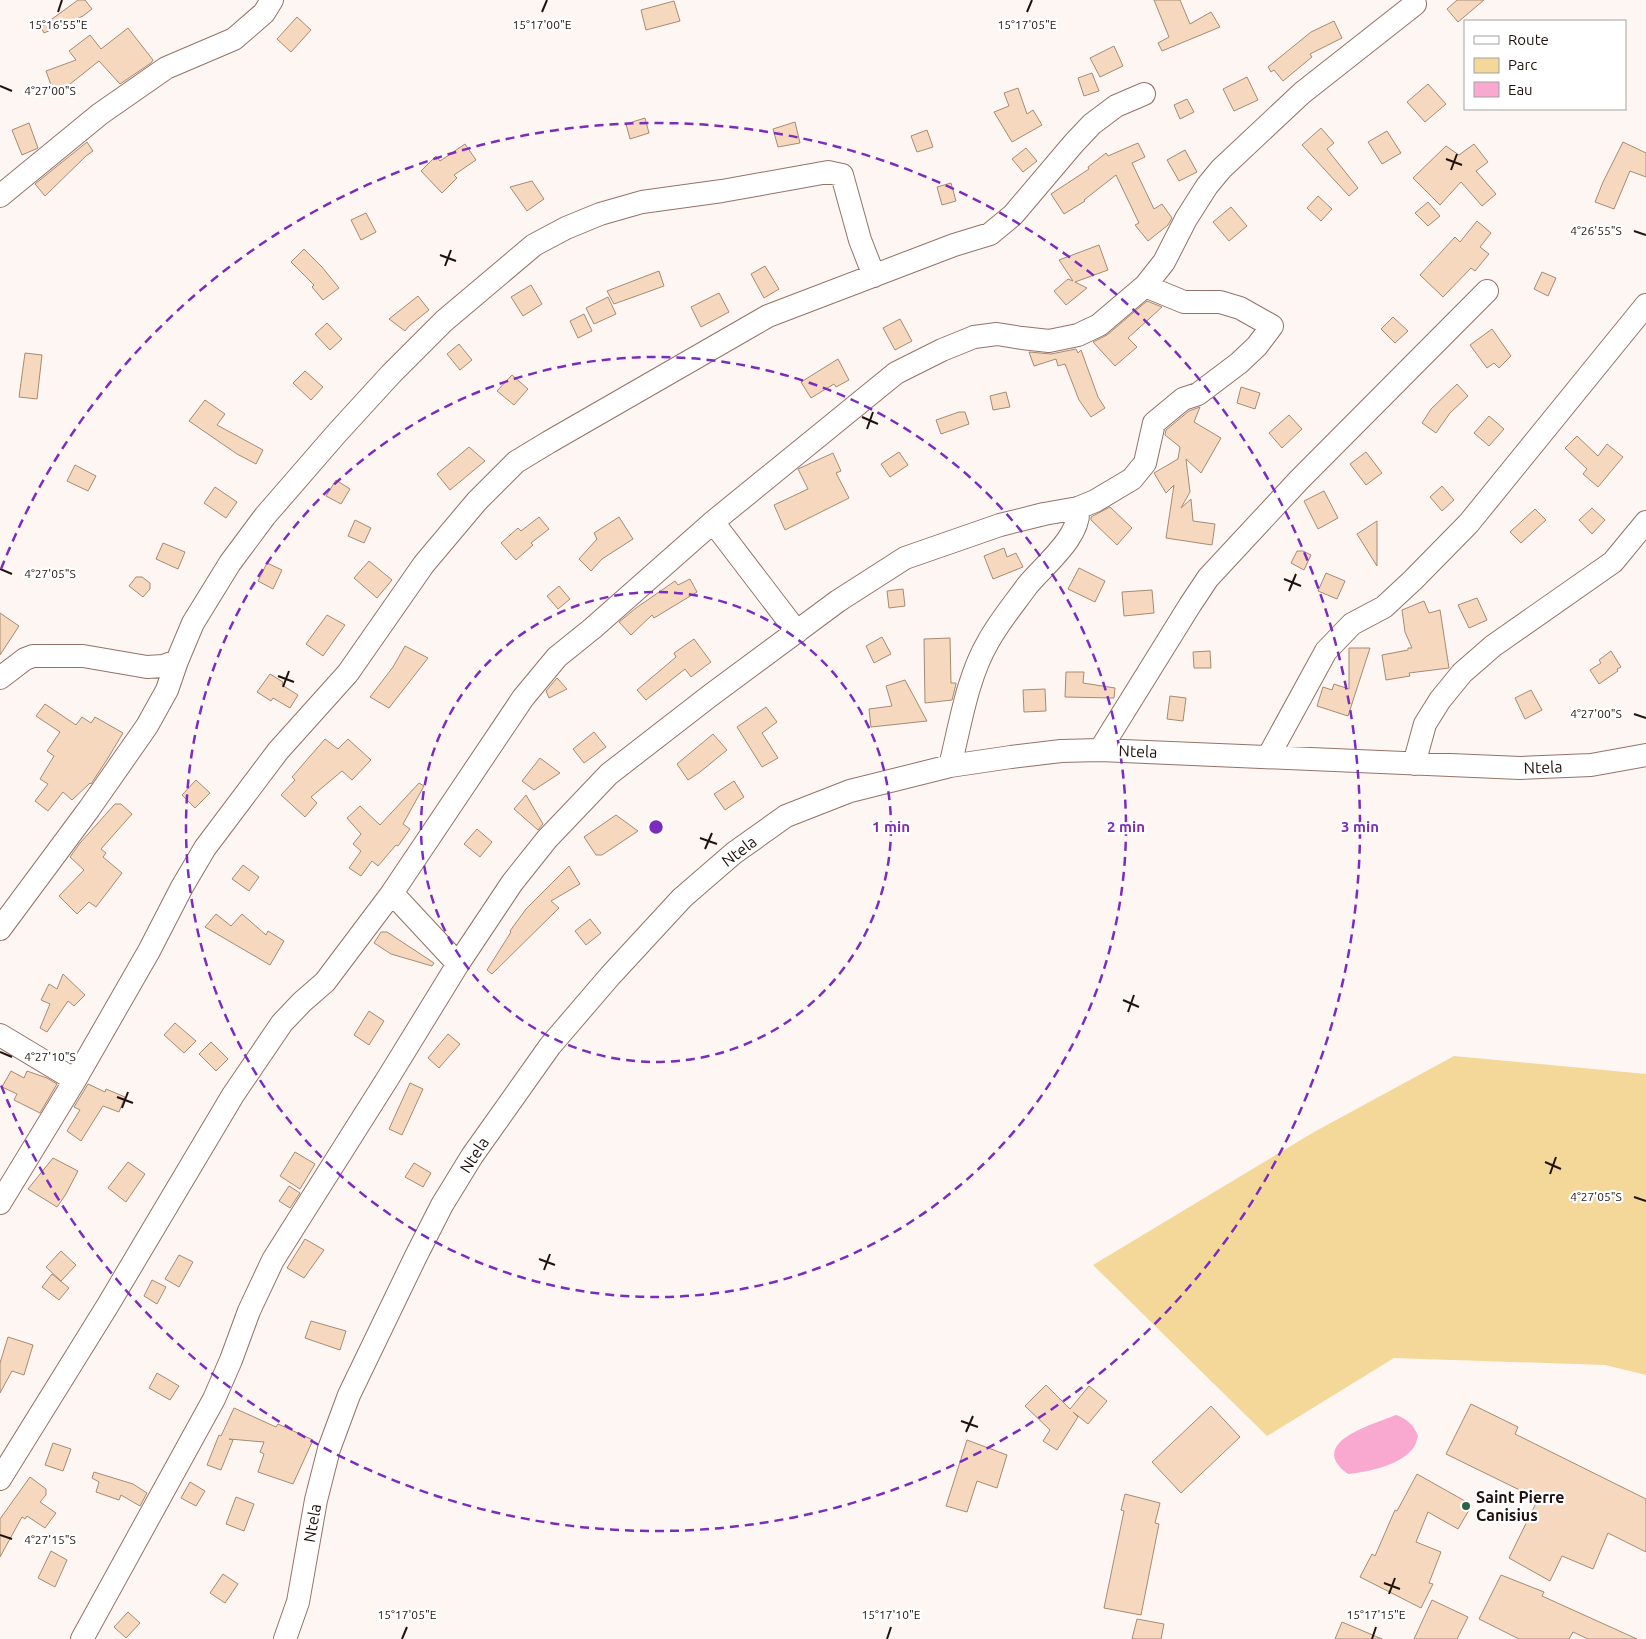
<svg xmlns="http://www.w3.org/2000/svg" width="1646" height="1639" viewBox="0 0 1646 1639" font-family="Ubuntu,sans-serif">
	<rect width="100%" height="100%" fill="#fef6f3"/>
	<path fill="#f4d89a" d="M1454,1056L1646,1074V1375L1605,1365L1394,1358L1267,1436L1093,1265L1314,1132Z"/>
	<path fill="#f9a8cf" d="M1396,1415C1407,1419 1414,1425 1418,1436C1417,1439 1416,1444 1414,1447C1402,1465 1368,1472 1348,1474C1305,1442 1375,1424 1396,1415Z"/>
	<path fill="#f6d8bf" stroke="#a68b73" d="M78,0H85L92,9L83,16L44,33L41,27Z
		M1154,0H1180L1190,24L1211,12L1220,27L1162,51L1158,43L1169,37Z
		M1457,0H1484L1458,22L1447,9Z
		M674,1L680,21L646,30L641,10Z
		M297,17L311,30L291,52L277,39Z
		M1334,21L1342,38L1310,54L1312,57L1283,81L1274,70L1271,72L1268,67L1311,32Z
		M128,28L153,60L151,63L120,84L99,61L55,96L46,71L76,60L69,51L90,35L101,49Z
		M1114,46L1123,66L1100,77L1090,58Z
		M1092,73L1099,91L1084,96L1078,78Z
		M1247,77L1258,100L1234,111L1223,89Z
		M1428,84L1446,104L1425,122L1407,102Z
		M1018,88L1027,114L1033,110L1042,125L1012,142L994,112L1009,106L1004,93Z
		M1187,99L1194,112L1180,119L1174,105Z
		M645,118L649,133L630,139L626,124Z
		M795,122L800,143L778,147L773,129Z
		M29,123L38,148L22,155L12,130Z
		M1321,128L1334,143L1327,149L1358,188L1349,196L1302,145Z
		M927,130L933,147L917,152L911,136Z
		M1387,131L1401,153L1382,164L1368,142Z
		M87,142L93,151L86,156L45,196L35,184Z
		M1623,142L1646,153V177L1630,171L1614,209L1595,202L1603,182Z
		M1138,143L1145,157L1132,163L1154,209L1162,204L1172,218L1168,225L1148,241L1135,225L1139,223L1116,175L1084,200L1085,201L1064,214L1051,194L1089,169L1088,167L1106,153L1108,156Z
		M465,144L476,160L454,175L457,178L442,193L421,171L436,156L440,161Z
		M1474,144L1488,162L1476,171L1496,194L1482,206L1461,182L1440,205L1413,178L1446,146L1459,155Z
		M1026,148L1037,161L1023,172L1012,159Z
		M1185,150L1197,172L1179,181L1167,160Z
		M532,181L544,199L527,211L510,187Z
		M951,183L956,201L942,205L937,187Z
		M1318,196L1332,209L1321,221L1307,208Z
		M1428,202L1440,216L1428,226L1415,213Z
		M1231,207L1247,226L1229,241L1213,222Z
		M366,213L376,232L361,240L351,220Z
		M1477,221L1491,233L1480,247L1489,254L1475,271L1471,268L1443,297L1420,275L1455,237L1460,242Z
		M1099,245L1108,270L1075,282L1087,288L1066,305L1054,291L1068,279L1073,281L1059,260Z
		M304,249L322,267L339,288L323,300L312,287L314,285L291,262Z
		M765,266L779,289L764,298L751,274Z
		M659,271L664,286L614,304L607,291Z
		M1542,272L1556,278L1548,296L1534,289Z
		M531,285L542,304L523,316L511,297Z
		M719,293L729,312L701,327L691,307Z
		M418,296L429,310L409,326L405,331L389,319Z
		M608,297L616,314L594,324L586,308Z
		M1147,301L1162,307L1128,338L1137,347L1115,366L1093,342L1107,335Z
		M584,314L592,331L578,338L570,321Z
		M1393,317L1408,331L1395,343L1381,329Z
		M900,319L912,341L895,350L883,328Z
		M327,323L342,339L330,350L315,334Z
		M1492,329L1511,356L1499,368L1494,363L1487,368L1470,345Z
		M459,344L472,360L460,370L447,354Z
		M1076,349L1078,353L1081,350L1098,397L1105,408L1091,417L1079,400L1065,364L1058,366L1056,359L1034,366L1029,352L1051,354Z
		M25,353L42,355L37,399L19,397Z
		M838,359L849,380L836,387L834,384L811,398L801,382Z
		M305,371L323,387L311,400L293,383Z
		M512,375L528,389L514,405L497,391Z
		M1457,384L1468,396L1450,413L1436,433L1422,423L1431,409Z
		M1241,387L1260,393L1255,409L1237,403Z
		M1006,392L1010,407L993,410L990,396Z
		M205,400L225,414L217,425L263,450L256,464L237,454L189,421Z
		M1200,407L1194,422L1221,438L1201,473L1186,459L1190,492L1181,508L1191,499L1193,521L1215,524L1212,545L1166,538L1174,485L1166,493L1154,473L1178,459L1180,447L1165,435L1166,430L1189,411Z
		M959,412H965L969,424L941,434L936,420Z
		M1289,415L1302,429L1282,448L1269,433Z
		M1489,416L1504,429L1489,446L1474,433Z
		M1577,436L1598,456L1607,444L1623,457L1598,487L1583,474L1587,469L1565,448Z
		M469,447L485,461L450,490L437,474Z
		M899,452L908,465L890,477L881,464Z
		M1366,452L1382,473L1366,485L1350,464Z
		M833,453L841,471L836,473L849,498L785,530L774,505L808,489L798,469Z
		M75,465L96,476L88,491L67,481Z
		M336,480L350,489L341,504L326,496Z
		M1442,486L1454,500L1442,511L1430,497Z
		M215,487L237,502L226,518L204,503Z
		M1324,491L1338,518L1318,529L1304,501Z
		M1110,507L1132,528L1117,545L1091,520V517Z
		M1592,508L1605,520L1592,534L1579,520Z
		M1535,509L1546,520L1521,543L1510,532Z
		M539,517L549,529L531,543L533,545L516,560L501,543L518,528L521,531Z
		M619,517L633,539L602,559L591,571L579,559L597,539L594,533Z
		M355,520L371,528L364,543L348,536Z
		M1377,521V566L1357,534Z
		M163,543L185,552L178,569L156,559Z
		M1004,548L1007,557L1016,553L1023,567L993,579L984,556Z
		M1297,551H1303L1311,555L1304,570L1291,563Z
		M369,561L392,580L377,598L354,578Z
		M267,563L282,570L273,589L258,581Z
		M1079,568L1105,581L1095,602L1068,589Z
		M1326,573L1345,581L1337,599L1318,591Z
		M136,577H142L150,583V589L143,597L129,586Z
		M690,579L697,592L654,618L652,615L631,635L619,622L636,608L675,581L678,585Z
		M559,586L570,599L558,609L547,596Z
		M903,589L905,606L889,608L887,591Z
		M1152,590L1154,613L1124,616L1122,592Z
		M1477,598L1487,620L1469,628L1458,605Z
		M1424,601L1429,613L1440,610L1449,668L1409,673L1410,676L1386,680L1382,655L1408,650V648H1412L1405,632L1402,610Z
		M0,613L19,626L0,655Z
		M327,615L345,625L323,656L306,644Z
		M882,637L891,654L874,663L866,646Z
		M950,638L951,683H956V684L952,700L925,703L924,639Z
		M694,639L711,662L691,677L685,669L646,700L637,690L676,657L674,653Z
		M405,646L428,658L389,708L370,697L393,667Z
		M1349,648H1370L1348,716L1317,706L1323,687L1332,690L1334,684L1349,689Z
		M1210,651L1211,668H1194L1193,652Z
		M1611,651L1621,667L1617,669L1618,671L1599,684L1590,670L1601,663L1599,660Z
		M1066,672H1084L1083,683L1115,688L1114,698L1065,697Z
		M270,674L283,682L282,685L298,695L290,708L273,698L271,701L257,692Z
		M557,678L567,689L549,698L546,691Z
		M905,680L927,721L871,727L869,709L892,706L886,686Z
		M1045,689L1046,711L1024,712L1023,690Z
		M1531,690L1542,710L1525,719L1515,698Z
		M1170,696L1186,698L1183,721L1167,719Z
		M45,704L76,725L82,717L91,723L95,717L123,733L108,758L91,784L90,783L72,800L63,792L48,811L35,801L48,784L40,779L54,756L47,751L60,732L36,716Z
		M766,707L777,722L762,733L778,758L762,767L737,727Z
		M594,732L606,747L584,763L573,749Z
		M713,734L727,750L700,772L688,780L677,764Z
		M325,739L338,749L348,739L371,760L352,780L342,771L311,797L317,803L305,817L281,795L295,780L292,777Z
		M540,758L560,773L534,790L522,781Z
		M196,780L210,793L195,808L182,795Z
		M734,781L744,797L725,810L714,794Z
		M419,783L424,786L403,824L410,829L398,846L396,845L378,866L372,861L361,876L349,868L361,851L353,844L361,834L347,818L360,806L380,825Z
		M526,795L543,824L538,830L514,809Z
		M115,804H121L132,814L101,849L106,853L103,857L122,873L96,907L89,902L77,914L59,896L84,870L70,857L80,843Z
		M616,815L638,831L602,855H596L584,837Z
		M477,829L492,842L480,857L464,844Z
		M243,865L259,877L249,891L232,879Z
		M569,866L580,884L551,901L559,908L492,974L487,970L511,932L510,931L526,909Z
		M216,914L231,926L242,914L266,935L268,931L284,941L270,965L205,927Z
		M590,919L601,933L586,945L575,931Z
		M381,932H387L434,963L432,966L391,954L374,943Z
		M63,974L85,995L74,1006L68,1001L47,1032L40,1028L50,1004L41,1000L49,984L57,989Z
		M369,1011L384,1021L369,1045L354,1035Z
		M175,1023L196,1041L184,1053L164,1035Z
		M448,1034L460,1044L439,1068L428,1058Z
		M211,1042L228,1059L216,1071L199,1054Z
		M11,1071L24,1078L27,1071L47,1078L57,1084L40,1113L14,1100L17,1094L2,1087Z
		M410,1083L423,1089L402,1135L389,1129Z
		M88,1084L105,1092L106,1089L125,1097L119,1112L103,1106L81,1141L67,1131L80,1110L74,1107Z
		M295,1152L315,1164L300,1189L280,1176Z
		M53,1158L78,1171L66,1194L57,1207L28,1189Z
		M128,1162L145,1174L126,1202L108,1188Z
		M414,1163L431,1173L423,1187L405,1177Z
		M289,1186L300,1193L290,1208L279,1201Z
		M305,1239L324,1250L304,1278L287,1268Z
		M61,1251L76,1265L61,1281L46,1267Z
		M179,1255L193,1262L179,1287L165,1279Z
		M52,1274L69,1288L59,1300L42,1287Z
		M152,1280L166,1287L157,1304L144,1296Z
		M311,1321L346,1331L340,1350L305,1338Z
		M8,1337L33,1345L24,1375L12,1371L0,1393V1363Z
		M157,1373L179,1386L170,1400L149,1388Z
		M1046,1385L1070,1409L1089,1386L1107,1401L1088,1424L1073,1412L1078,1417L1057,1450L1043,1441L1050,1430L1025,1406Z
		M1471,1404L1518,1427L1515,1434L1646,1499V1552L1608,1533L1593,1569L1562,1556L1550,1581L1509,1558L1538,1499L1446,1454Z
		M1211,1406L1240,1437L1181,1493L1152,1462Z
		M234,1408L276,1427L278,1424L313,1440L293,1484L258,1472L264,1454L260,1452L264,1442L229,1439L233,1440L221,1470L207,1465L219,1435L221,1436Z
		M967,1440L1007,1455L997,1488L977,1481L967,1512L946,1506Z
		M53,1443L71,1449L63,1471L45,1465Z
		M94,1472L133,1484L147,1493L140,1506L121,1495L119,1500L96,1492L99,1482L92,1478Z
		M1417,1474L1472,1505L1458,1529L1428,1512L1416,1542L1441,1552L1429,1583L1433,1584L1421,1608L1360,1577L1372,1554L1375,1556L1395,1510L1397,1511Z
		M30,1477L46,1489V1495L40,1502L56,1513L45,1528L27,1516L25,1519L22,1517L0,1557V1519Z
		M190,1482L205,1491L196,1506L181,1498Z
		M1125,1494L1160,1503L1155,1523L1159,1524L1141,1615L1104,1608L1124,1511L1121,1510Z
		M236,1497L254,1504L244,1531L226,1524Z
		M51,1551L67,1560L55,1587L38,1578Z
		M223,1574L238,1584L225,1603L210,1593Z
		M1501,1575L1544,1592L1542,1596L1637,1639H1588L1573,1632L1569,1639H1519L1479,1619Z
		M1432,1600L1468,1617L1457,1639H1414Z
		M128,1612L140,1623L126,1638L114,1627Z
		M1137,1619L1164,1624L1161,1639H1132Z
		M1342,1622L1382,1639H1335Z"/>
	<g fill="none" stroke-linecap="round" stroke-linejoin="round">
		<defs>
			<path id="minor" d="M0,196L100,114L166,68L234,39L264,13L272,0
				M713,522L797,632
				M0,678L25,659L33,656H83L147,667L163,666L177,661
				M1100,750L1190,605L1208,578L1299,480L1487,291
				M1268,757L1326,651L1352,624L1384,607L1413,580L1469,523L1646,305
				M1414,764L1425,724L1440,700L1462,673L1493,646L1613,562L1646,522
				M950,766C960,726 967,678 988,642C999,622 1014,604 1027,586C1043,566 1082,536 1078,508
				M392,893L458,964
				M0,929L89,809L147,726L167,690L177,661L193,623L230,563L265,516L337,433L391,374L444,321L534,245L566,228L600,214L642,202L722,191L828,172L842,175L860,240L874,276
				M0,1035L75,1080
				M0,1203L75,1080L149,951L182,887L205,848L278,751L348,673L424,564L477,501L516,462L549,442L768,316L954,245L990,234L1013,215L1074,143L1092,124L1116,106L1144,94
				M0,1479L108,1305L233,1095L282,1023L302,1002L325,982L392,893L523,698L557,657L593,628L713,522L896,373L942,350L974,337L997,334L1022,338L1049,341L1078,335L1099,325L1145,286L1164,262L1186,219L1207,186L1221,169L1302,93L1415,4
				M82,1639L214,1399L231,1360L249,1311L273,1260L388,1078L458,964L512,883L547,839L609,774L711,695L838,601L905,558L1000,525L1044,514L1078,508L1095,501L1132,479L1145,463L1154,423L1183,399L1198,394L1239,363L1257,346L1272,326L1240,308L1220,302H1184L1145,286
				M285,1639L298,1602L316,1500L329,1449L349,1395L416,1256L442,1205L472,1156L550,1046L610,976L682,898L734,853L786,816L850,791L950,766L1011,757L1061,751L1100,750L1520,768L1591,765L1646,755"/>
		</defs>
		<use href="#minor" stroke="#957267" stroke-width="24"/>
		<use href="#minor" stroke="#fff" stroke-width="22"/>
	</g>
	<path fill="none" stroke="#20130f" stroke-width="2" d="M58,12L62,0M542,12L547,0M1027,12L1032,0M0,86L12,91M1446,159L1462,165M1451,170L1457,154M1634,231L1646,235M440,255L456,261M445,266L451,250M862,417L878,424M867,429L873,412M0,569L12,574M1284,579L1301,586M1289,591L1296,574M278,676L294,682M283,687L289,671M1634,714L1646,718M700,838L717,844M705,849L712,833M1123,1000L1139,1007M1128,1012L1134,995M0,1052L12,1057M117,1097L133,1103M122,1108L128,1092M1545,1162L1561,1169M1550,1174L1556,1157M1634,1197L1646,1201M539,1259L555,1265M544,1270L550,1254M961,1421L978,1427M966,1432L973,1416M0,1535L12,1539M1384,1583L1400,1589M1389,1594L1395,1578M402,1639L407,1627M887,1639L891,1627M1372,1639L1376,1627"/>
	<g fill="none" stroke="#7b2cbf" stroke-width="2.5" stroke-dasharray="9 6">
		<circle cx="656" cy="827" r="235"/>
		<circle cx="656" cy="827" r="470"/>
		<path d="M1 569A704 704 0 1 1 1 1085"/>
	</g>
	<circle fill="#2f6347" stroke="#fff" stroke-width="2" cx="1466" cy="1506" r="5"/>
	<g text-anchor="middle" stroke-width="4.5" stroke-linejoin="round" paint-order="stroke">
		<g font-size="16" fill="#20130f" stroke="#fff">
			<text transform="translate(1138 751) rotate(2)" y="6">Ntela</text>
			<text transform="translate(1543 767) rotate(-2)" y="6">Ntela</text>
			<text transform="translate(739 851) rotate(-37)" y="6">Ntela</text>
			<text transform="translate(474 1155) rotate(-57)" y="6">Ntela</text>
			<text transform="translate(312 1523) rotate(-80)" y="6">Ntela</text>
		</g>
		<g font-size="16" font-weight="bold" fill="#20130f" stroke="#fff" text-anchor="start">
			<text x="1476" y="1503">Saint Pierre<tspan x="1476" dy="18">Canisius</tspan></text>
		</g>
	</g>
	<g font-size="12" text-anchor="middle" fill="#20130f" stroke="#fff" stroke-width="4.5" stroke-linejoin="round" paint-order="stroke">
		<text x="58" y="29">15°16'55"E</text>
		<text x="542" y="29">15°17'00"E</text>
		<text x="1027" y="29">15°17'05"E</text>
		<text x="50" y="95">4°27'00"S</text>
		<text x="1596" y="235">4°26'55"S</text>
		<text x="50" y="578">4°27'05"S</text>
		<text x="1596" y="718">4°27'00"S</text>
		<text x="50" y="1061">4°27'10"S</text>
		<text x="1596" y="1201">4°27'05"S</text>
		<text x="50" y="1544">4°27'15"S</text>
		<text x="407" y="1619">15°17'05"E</text>
		<text x="891" y="1619">15°17'10"E</text>
		<text x="1376" y="1619">15°17'15"E</text>
	</g>
	<circle cx="656" cy="827" r="8" fill="#7b2cbf" stroke="#fff" stroke-width="2.5"/>
	<g font-size="15" text-anchor="middle" font-weight="bold" fill="#7b2cbf" stroke="#fff" stroke-width="4.5" stroke-linejoin="round" paint-order="stroke">
		<text x="891" y="832">1 min</text>
		<text x="1126" y="832">2 min</text>
		<text x="1360" y="832">3 min</text>
	</g>
	<rect x="1464" y="20" width="162" height="90" fill="#ffffff" stroke="#a6a19f"/>
	<rect x="1474" y="36" width="25" height="8" fill="#ffffff" stroke="#a6a19f"/>
	<text x="1508" y="45" font-size="15" fill="#20130f">Route</text>
	<rect x="1474" y="58" width="25" height="15" fill="#f4d89a" stroke="#a6a19f"/>
	<text x="1508" y="70" font-size="15" fill="#20130f">Parc</text>
	<rect x="1474" y="82" width="25" height="15" fill="#f9a8cf" stroke="#a6a19f"/>
	<text x="1508" y="95" font-size="15" fill="#20130f">Eau</text>
</svg>
